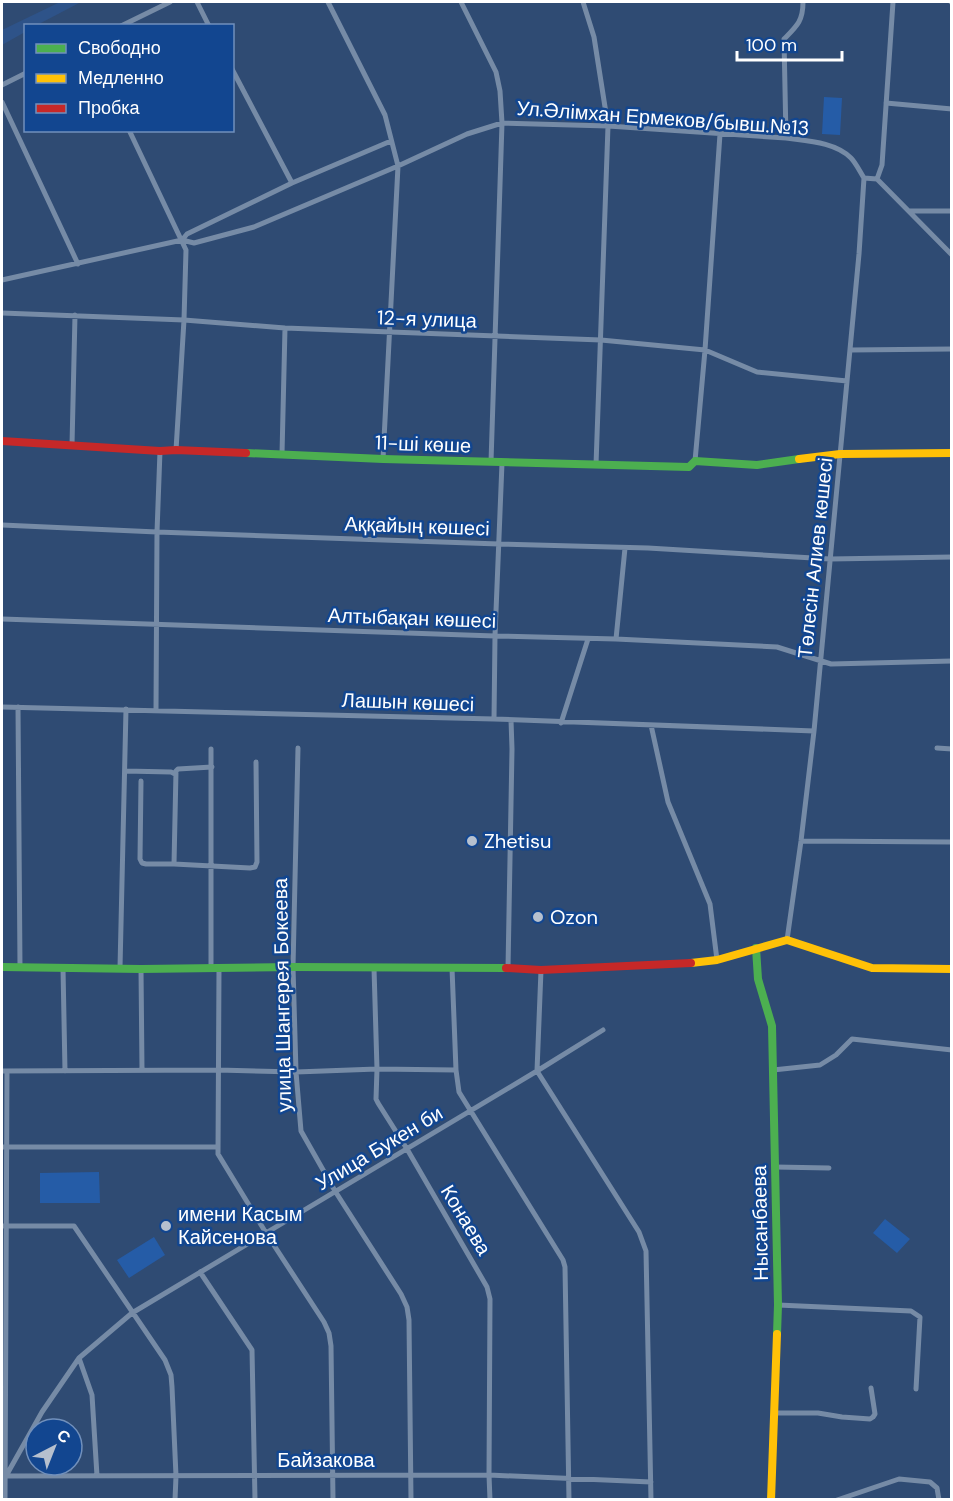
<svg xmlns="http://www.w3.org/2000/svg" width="953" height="1501" viewBox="0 0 953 1501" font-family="'DM Sans',sans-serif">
	<rect width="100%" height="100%" fill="#2f4b73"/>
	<path fill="#255ca7" d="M824,97L842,98L840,135L822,134Z
		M99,1172L100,1203H40V1173Z
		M885,1219L910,1239L897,1253L873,1233Z
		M154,1237L165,1255L129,1278L117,1260Z"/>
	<path fill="#2e5389" d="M60,2H81L37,25L26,26L25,32L2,45V30Z"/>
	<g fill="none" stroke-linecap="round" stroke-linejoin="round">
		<path stroke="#768ba6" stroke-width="5" d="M197,2L209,26
			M328,2L385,115L398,166L383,459
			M461,2L496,72L500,91L502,123L491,462
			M583,2L594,37L608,126L596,465
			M951,2H952
			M121,26L170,2
			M232,69L292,183
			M2,85L26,73
			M2,102L78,264
			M886,103L952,109
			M129,130L186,250L184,320L176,450
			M786,138L784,39C797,26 803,21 803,2
			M864,178L877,179L952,255
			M877,179L882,165L893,2
			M909,211H952
			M182,240L194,243L254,227L398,166L467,134L502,123L608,126L786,138C807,141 835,142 851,158C856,163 860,172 864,178
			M2,280L182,240L187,234L292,183L391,141
			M2,313L184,320L285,328L601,340L705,350L757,372L847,381
			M850,350L952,349
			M72,445L75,315
			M282,454L285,328
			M695,461L705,350L720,134
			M2,525L157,532L499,544L648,548L830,559L952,557
			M2,619L495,636L616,639L777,647L831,664L952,661
			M616,639L625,548
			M2,707L494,719L814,731
			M18,707L20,967
			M156,710L157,532L160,451
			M494,719L495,636L502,463
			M561,723L588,639
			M651,725L668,802L710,904L717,960
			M298,748L293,967L296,1072L301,1131L335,1191L401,1294L407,1307L409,1320L411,1500
			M937,748L952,749
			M212,767L178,769L176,771L174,864L250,868L255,867L257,862L256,762
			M125,771L171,772L175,774
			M141,781L140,859L142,863L146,864H174
			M801,841L952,842
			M787,940L801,841L814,731L859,254L864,178
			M63,968L65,1071
			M120,968L126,709
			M374,968L377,1069L376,1099L378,1103L407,1149L487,1287L490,1299L489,1475L490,1500
			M452,968L456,1070L459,1092L563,1260L565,1267L569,1500
			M508,968L512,749L511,720
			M141,969L142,1070
			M211,969V749
			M219,969L218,1154L266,1233L324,1322L329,1333L331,1346L333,1500
			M541,970L537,1071L639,1232L646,1251L651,1500
			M773,1070L820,1065L836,1055L852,1039L952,1050
			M2,1071L218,1070L296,1072L377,1069L456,1070
			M2,1147H218
			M775,1167L829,1168
			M2,1226H74L165,1360L171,1375L172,1387L176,1476L175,1500
			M200,1272L252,1350L255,1500
			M778,1305L911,1311L920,1317L916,1389
			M79,1358L92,1395L97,1476
			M774,1413H818L842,1417L870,1419L873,1417L875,1414L871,1388
			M2,1476L489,1475L651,1482
			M6,1476L42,1412L79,1358L132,1313L537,1071L603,1030
			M5,1500L7,1071
			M837,1500L899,1479L930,1482L937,1488L939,1500"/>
		<path stroke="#4caf50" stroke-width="8" d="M246,453L383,459L689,467L695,461L757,465L799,459
			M756,948L758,979L772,1026L778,1305L777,1334
			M2,967L141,969L293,967L506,968"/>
		<path stroke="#ffc107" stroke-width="8" d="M799,459L840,454L952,453
			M691,963L717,960L787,940L872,968L952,969
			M771,1500L777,1334"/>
		<path stroke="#c62828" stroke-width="8" d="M2,441L160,451L176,450L246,453
			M506,968L541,970L691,963"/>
	</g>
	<g fill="#b6c0ce" stroke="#124690" stroke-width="2">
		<circle cx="472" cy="841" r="6"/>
		<circle cx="538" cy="917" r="6"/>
		<circle cx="166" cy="1226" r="6"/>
	</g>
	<g text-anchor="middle" stroke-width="5" stroke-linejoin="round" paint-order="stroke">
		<g font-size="20" fill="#fff" stroke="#124690">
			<text transform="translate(663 118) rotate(4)" y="7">Ул.Әлімхан Ермеков/бывш.№13</text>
			<text transform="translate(427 319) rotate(2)" y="7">12-я улица</text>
			<text transform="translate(423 444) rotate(2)" y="7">11-ші көше</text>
			<text transform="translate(417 526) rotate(2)" y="7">Аққайың көшесі</text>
			<text transform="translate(815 558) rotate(-84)" y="7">Төлесін Алиев көшесі</text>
			<text transform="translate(412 618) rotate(2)" y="7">Алтыбақан көшесі</text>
			<text transform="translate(408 702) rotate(2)" y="7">Лашын көшесі</text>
			<text transform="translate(282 995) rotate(-91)" y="7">улица Шангерея Бокеева</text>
			<text transform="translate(379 1148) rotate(-31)" y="7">Улица Букен би</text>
			<text transform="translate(466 1220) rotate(59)" y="7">Конаева</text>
			<text transform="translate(760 1223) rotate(-91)" y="7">Нысанбаева</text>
			<text x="326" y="1467">Байзакова</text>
		</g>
		<g font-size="20" fill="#fff" stroke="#124690" text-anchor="start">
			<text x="484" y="848">Zhetisu</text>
			<text x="550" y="924">Ozon</text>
			<text x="178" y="1221">имени Касым<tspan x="178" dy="23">Кайсенова</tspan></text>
		</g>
	</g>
	<rect width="953" height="1501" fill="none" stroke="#ffffff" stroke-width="6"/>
	<rect x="24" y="24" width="210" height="108" fill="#124690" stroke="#7190bc" stroke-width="1.5"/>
	<rect x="36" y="44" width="30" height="9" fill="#4caf50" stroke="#7190bc" stroke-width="1.5"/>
	<text x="78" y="54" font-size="18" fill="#ffffff">Свободно</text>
	<rect x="36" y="74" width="30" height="9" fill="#ffc107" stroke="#7190bc" stroke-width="1.5"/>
	<text x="78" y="84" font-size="18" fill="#ffffff">Медленно</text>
	<rect x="36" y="104" width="30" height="9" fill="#c62828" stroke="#7190bc" stroke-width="1.5"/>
	<text x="78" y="114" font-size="18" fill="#ffffff">Пробка</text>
	<g transform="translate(54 1447) rotate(42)"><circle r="28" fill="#124690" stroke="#7190bc" stroke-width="1.5"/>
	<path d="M0-4.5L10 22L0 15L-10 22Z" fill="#b6c0ce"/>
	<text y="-9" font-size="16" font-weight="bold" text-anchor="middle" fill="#ffffff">С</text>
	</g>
	<path d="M737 51v9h105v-9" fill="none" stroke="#ffffff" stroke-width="3"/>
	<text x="746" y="51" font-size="18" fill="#ffffff" stroke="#124690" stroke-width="4.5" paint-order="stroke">100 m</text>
</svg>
